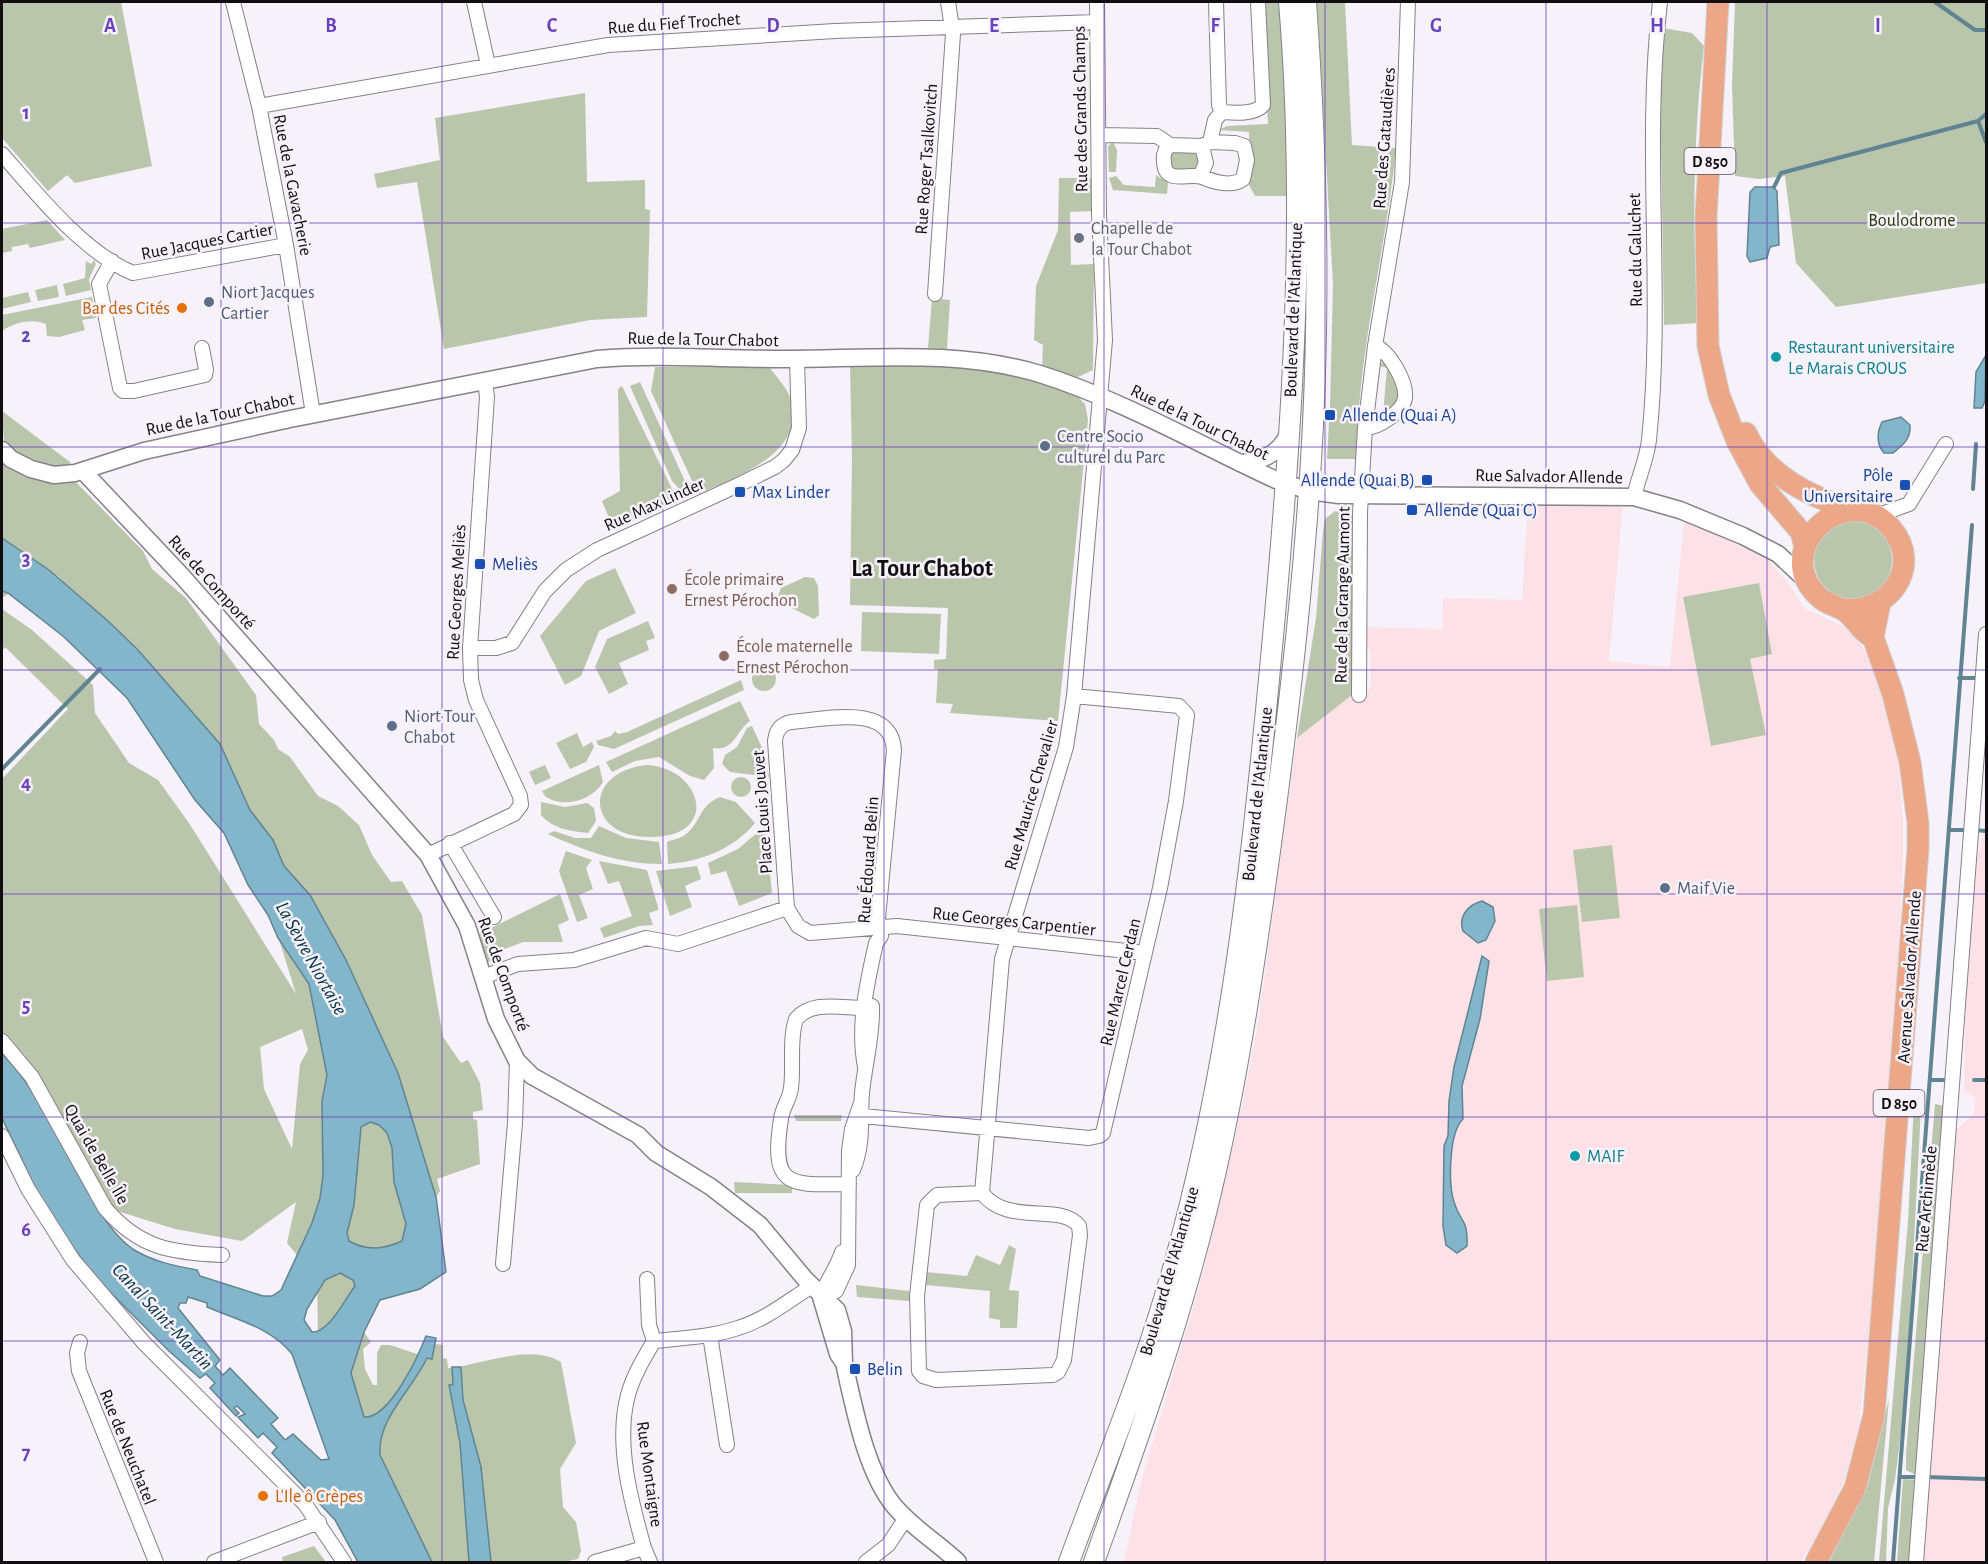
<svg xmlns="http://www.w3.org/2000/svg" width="1988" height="1564" viewBox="0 0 1988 1564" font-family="'Alegreya Sans',sans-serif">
	<rect width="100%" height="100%" fill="#f7f1f9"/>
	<path fill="#fce2e6" d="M1528,500L1623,503L1609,661L1670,667L1684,520L1766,558L1789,584L1805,609L1843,626L1859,642L1873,663L1896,740L1903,817V861L1899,954L1871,1309L1859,1426L1844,1483L1822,1529L1801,1562H1124L1141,1482L1202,1277L1242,1106L1258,1023L1297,738L1352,695H1366L1371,685L1370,649L1365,648L1367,627L1442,629L1443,598L1522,600Z
		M1985,824L1986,1562H1901L1927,1500L1954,1131L1974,1114L1975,1098L1964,1091L1966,983L1977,859Z"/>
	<path fill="#b9c6ab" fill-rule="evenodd" d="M2,2H121L152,166L75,183L67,175L48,191L2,138Z
		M1261,2H1280L1286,81L1288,196H1255L1248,183L1249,132L1219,130L1227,126L1268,124Z
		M1317,2H1345L1352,145L1396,148C1386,252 1357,353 1357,459H1327L1329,422L1333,421L1330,408L1333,284Z
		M1735,2H1986V283L1836,307L1796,263L1785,176L1759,179L1735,176L1732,85Z
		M1663,28L1692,33L1704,46C1693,137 1692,231 1698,323L1664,325L1660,84Z
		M585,93L587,182L645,180V209L650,210L647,317L590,320L444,349L417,182L377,188L374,174L440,160L435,118Z
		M1113,142L1117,150L1116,172H1109L1108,146Z
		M1173,149H1194L1203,157L1197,171L1172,170L1167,159Z
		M1156,175L1168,183L1167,194L1113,190L1109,178L1116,176L1124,185L1155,187Z
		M1059,178H1093L1092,211L1070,212L1071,265L1094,264L1093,370L1078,377L1042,368L1043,345L1034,340L1036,286L1058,230Z
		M47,220L65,240L30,248L28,244L12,247V251L2,253V229Z
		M1309,237L1304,447H1301L1306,321L1304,238Z
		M94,260L96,264L89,279L91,290L66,296L63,284L85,278L86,261L91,264Z
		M57,285L59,297L38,301L35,290Z
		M28,292L31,302L2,309V298Z
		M92,297L96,318L82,320L85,330L59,337L47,336L46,324C31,318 14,323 2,331V315Z
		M932,298L950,300L947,349L928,348Z
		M1383,362H1385L1400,385V400L1380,420H1374L1373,415H1383L1387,368L1379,366Z
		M928,364L985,369L1071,390L1085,404L1088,420L1058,721L950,713L953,704L936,703L938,669H934V660L946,659L948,608L850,605L852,459L850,365Z
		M655,367H769C776,376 786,387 790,397C810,452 735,478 698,494L651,391Z
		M640,382L689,490L684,494L672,481L630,386Z
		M622,386L676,497L672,504L614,530L602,501L620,491L618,389Z
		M2,411L70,462V468C44,471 23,458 4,443Z
		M2,459L74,480L143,551L152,569L186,598L256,695L259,724L274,740L278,749L290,757L318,796L338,806L359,825L372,855L391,882L402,881L422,915L443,1037L461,1063L468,1060L480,1083L483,1110L473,1112V1119L477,1120L480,1164L437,1179L440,1191L436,1197L446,1272L419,1287L380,1300L364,1332L371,1342L363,1349L365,1369L373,1385H377V1353L381,1345H390L432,1359L435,1344L443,1345V1358L447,1359L448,1368C483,1365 529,1343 561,1362L576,1443L560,1469L563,1507L576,1522L581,1551L578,1559L563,1562H413L318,1341L317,1270L297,1255L287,1243L296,1202L242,1241L175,1229L114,1210L17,1047L2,1036V779L68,709L5,647L2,651V609L32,630L93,685L95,713L129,763L158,780L189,823L296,994L254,859L78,600L58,576L22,585L2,598ZM302,1029L308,1050L300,1064L292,1149L264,1089L260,1047Z
		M1335,511L1352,515V695L1297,738L1316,618L1323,531L1325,519Z
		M1814 560a39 39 0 1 1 78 0a39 39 0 1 1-78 0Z
		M615,568L636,613L599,631L581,676L565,685L540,636L586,581Z
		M805,577L814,578L818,586L819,615L814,619L783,604L778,596L781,588Z
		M1759,583L1772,654L1750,659L1766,735L1711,746L1683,597Z
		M862,612L941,614L939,654L861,651Z
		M648,621L655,638L646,641L649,650L619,663L628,684L609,694L595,667L607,639Z
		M752 679a12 12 0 1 1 24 0a12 12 0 1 1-24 0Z
		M741,680L744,690L614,749L598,745L596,741L611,736L615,731L618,734L627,732Z
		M740,701L750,721C737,730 734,752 713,748L714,768L704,780L690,776L659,757L635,761L612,772L606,762Z
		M752,726L764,752L769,777L730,772L722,764L725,755L737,747L747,728Z
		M577,733L583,747L592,742L594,747L586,762L570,769L556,743Z
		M545,765L551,778L535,785L529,772Z
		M599,765L603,782C592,801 562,809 545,796L542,791Z
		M647,765C699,768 718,828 664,836C586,847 578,772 647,765Z
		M731 787a10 10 0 1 1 20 0a10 10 0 1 1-20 0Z
		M720,797L736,802L755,823C732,850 702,861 668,864L667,842C673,839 680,839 685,835C701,823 698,806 720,797Z
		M541,802L565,807L587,803L594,808L596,821L588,833C569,831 554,829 541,815Z
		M599,826L626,838L659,842L662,864C620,864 585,851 548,834L554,831L575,838H591Z
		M765,826L772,893L739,906L726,871L711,875L708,863L738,849Z
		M1612,845L1620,918L1582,922L1573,850Z
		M566,851L592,860L586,868L593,889L579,895L588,918L577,922L559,871Z
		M599,861L647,870L658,907V910L649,913L653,925L639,926L604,938L600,928L632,916L619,881L608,884Z
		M697,866L701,879L685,886L692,907L670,916L656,871Z
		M560,894L569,920L558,925L563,942H523L497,952L499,958L485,963L477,935Z
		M1577,905L1584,977L1547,981L1539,909Z
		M1914,1102L1921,1103L1920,1127L1906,1395L1895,1479L1888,1508L1886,1562H1879L1908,1221Z
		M1935,1104L1945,1106L1917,1474H1914L1906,1470V1454Z
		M794,1115H842L841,1121H796Z
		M734,1182L792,1185V1193H735Z
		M1009,1245L1016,1249L1009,1290L1019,1291L1017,1328H1000V1320L989,1318L990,1291L926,1285V1272L967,1276L976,1255L1000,1265Z
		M856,1285L909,1291L910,1301L857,1297Z
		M1889,1399L1874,1562H1829L1868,1484Z
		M1903,1479L1917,1480L1911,1562H1897Z
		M314,1546L326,1562H283L282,1557Z"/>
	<path fill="#83b6ca" stroke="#608492" stroke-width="1.5" fill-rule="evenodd" d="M1755,187H1773L1777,191L1779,245L1770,247L1767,258L1750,262L1747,256L1750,192Z
		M1986,355L1985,401L1982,408H1974L1976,372Z
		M1901,417L1910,425C1911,439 1903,445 1893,453H1884C1876,444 1877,432 1882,422Z
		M2,538L49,570L108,621L138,650L220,744L250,810L273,840L284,866L310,895L346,960L398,1073L436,1197L446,1272L420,1289L380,1300L364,1332L351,1373L364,1417C390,1419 419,1354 426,1336L436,1338L432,1359L427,1358C412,1390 377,1419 380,1455L432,1562H358L335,1520L272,1453L277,1447L263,1433L258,1438L238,1417L245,1414L237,1406L234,1408L239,1413L236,1416L210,1388L215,1383L206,1374L200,1378L169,1351L92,1274L42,1202L2,1118V1054C20,1072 35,1094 48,1117C68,1152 101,1231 136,1251C155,1262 175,1266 197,1270L200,1276L263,1296H272L281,1290L312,1223L320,1198L323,1175L322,1101L327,1075L309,984L278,938L268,915L248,885L224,833L195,800L127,698L64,637L8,593L2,591ZM370,1122L379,1125L387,1133L392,1148L394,1182L406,1224L402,1241C385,1249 366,1251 349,1241L347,1233L354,1205L361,1127ZM340,1273L353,1280L355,1286C345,1299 329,1333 312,1332L304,1320L307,1309L325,1280ZM188,1297L207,1303V1307C237,1320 272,1328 292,1354L329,1459L321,1460L293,1434L285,1440L271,1424L278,1418L230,1368L223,1375L215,1366L220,1360L178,1308L180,1303H186Z
		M1482,901L1493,907L1495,921L1486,940L1478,943L1463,931C1458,916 1468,905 1482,901Z
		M1482,956L1489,961L1480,1019L1462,1086L1463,1119C1449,1132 1448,1183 1454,1202C1460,1223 1468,1217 1467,1246L1457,1253L1446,1245L1443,1226L1444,1146L1448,1136L1449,1101L1454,1067Z
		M452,1367H461L463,1400L481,1467L491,1562H469L460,1443L449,1385H453Z"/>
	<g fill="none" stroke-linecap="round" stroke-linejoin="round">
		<path stroke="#608492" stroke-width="4" d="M1935,2L1975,30H1986
			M1986,114L1978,121L1986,142
			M1774,187L1781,173L1978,121
			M1973,489L1976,444
			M1959,678H1979
			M2,769L100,669
			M1949,830H1967
			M1974,830L1986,831
			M1931,1080H1944
			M1974,1080H1986
			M1901,1477H1918
			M1926,1477L1986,1479
			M1893,1562L1972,525"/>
		<defs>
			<path id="minor" d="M233,2L259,106L286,245L313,414
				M474,2L488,65
				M1216,2L1219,105L1222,112C1234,113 1255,115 1263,105L1258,2
				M259,106L608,45L835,31L1097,22
				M1100,135L1157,136L1170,145L1202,146L1210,142L1215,120L1222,112
				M1170,145C1164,150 1163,155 1164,162C1165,186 1189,172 1202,177C1214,182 1232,187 1243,179L1247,160L1244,146L1235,143L1210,142
				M2,154C36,193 84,253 133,273L286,245
				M1200,176L1206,163L1202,146
				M112,261L99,284L120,388L123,391H134L205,375L206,370L202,348
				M935,294L953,34L948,2
				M1365,428C1378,428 1403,412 1405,398C1407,382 1389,351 1375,346
				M1634,497C1638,478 1647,459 1649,440C1664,294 1643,147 1660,2
				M1876,516L1909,504L1946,444
				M470,648H496L512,643L545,591L566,570L597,550L736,486L775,467L784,460L792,450L799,428L797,359
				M1359,695L1360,512L1365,428L1375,346L1402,182L1408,2
				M450,843L494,917
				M428,855L514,814L521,805L520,796L476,700L471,680L470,648L487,397L485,381
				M787,908L775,741C776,730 781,724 791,722C823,720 891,702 894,750L878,918L881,936L876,943C867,983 857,1026 865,1067
				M483,977L518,964L574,960L646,938L678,944L787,908L798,926L810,933L897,926L1145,953
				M2,1041L32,1077L105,1208C139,1248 171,1253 222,1255
				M863,1116L1089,1138L1099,1136L1103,1133L1160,888L1176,801L1187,715L1179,706L1074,696
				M2,1136L28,1189L73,1260L144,1343L305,1504L344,1562
				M853,1170C864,1144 860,1119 862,1093C865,1063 873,1036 872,1006
				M849,1184C790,1185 770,1189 781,1119C782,1108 790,1099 791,1088C794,1066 789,1040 796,1019C812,1000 841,1008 864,1008
				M982,1193L937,1195L927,1205L917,1296L919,1371L923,1376L936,1380L1053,1375L1058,1372L1064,1360L1080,1235L1079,1226C1061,1202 1008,1227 982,1193L1002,959L1066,747L1074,696L1105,340L1099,214L1097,2
				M503,1264L515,1123L517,1061
				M647,1279L649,1325L654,1341
				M821,1296L836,1291L848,1265L849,1151L852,1129L861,1103
				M821,1296C827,1280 837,1268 842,1252
				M710,1335L727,1445
				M80,1342L77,1353L79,1371L156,1562
				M644,1548C631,1501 615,1443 628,1395C633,1376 644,1358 654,1341C683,1338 711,1337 738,1328C765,1320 788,1301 812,1286
				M214,1562L319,1522
				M595,1562L644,1548L650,1562
				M866,1562L888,1545L906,1518
				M1916,1562L1986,634"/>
			<path id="tertiary" d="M2,450L11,459L31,469L54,475L75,473L144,451L290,419L597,359C659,354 721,359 783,359C869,359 957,349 1040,374C1122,400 1198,444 1276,480L1309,491L1339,495L1634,497L1680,510L1743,536L1778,554L1809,583
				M1240,463C1262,462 1279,454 1289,433
				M83,471L182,576L428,855L467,926L496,1019L517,1061L532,1076L638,1135L656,1153L711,1187L760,1225L805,1279L837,1310L843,1331L844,1363
				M821,1297L838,1354L844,1363C854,1407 866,1473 895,1507C913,1528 938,1543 958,1562"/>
			<path id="secondary" d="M1069,1562C1105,1463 1147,1364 1175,1261C1231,1061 1253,854 1272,647C1292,433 1307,216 1289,2
				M1094,1562C1135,1447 1177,1332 1206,1213C1236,1092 1254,968 1271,844C1290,705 1306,565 1313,424C1320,283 1316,142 1306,2"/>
			<path id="primary" d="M1718,2L1706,217L1708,346L1719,395L1737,441L1760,484L1801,532L1805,547
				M1746,433C1766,476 1810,496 1853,511
				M1842,609C1888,615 1924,567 1891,528C1847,477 1769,549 1818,596C1826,604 1834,605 1842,609C1855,616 1860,632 1873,637
				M1816,1562L1855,1488L1874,1415L1918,849V823L1910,762L1893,694L1873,637L1880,603"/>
		</defs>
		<use href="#minor" stroke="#868088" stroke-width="16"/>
		<use href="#tertiary" stroke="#868088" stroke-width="19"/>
		<use href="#secondary" stroke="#868088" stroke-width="22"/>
		<use href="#primary" stroke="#cfcfcf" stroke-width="23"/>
		<use href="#minor" stroke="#fff" stroke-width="14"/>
		<use href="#tertiary" stroke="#fff" stroke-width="16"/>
		<use href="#secondary" stroke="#fff" stroke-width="20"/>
		<use href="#primary" stroke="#eba787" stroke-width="21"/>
	</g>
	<path fill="none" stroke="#6943bb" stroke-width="1.5" stroke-opacity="0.55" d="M221,2V1562M442,2V1562M663,2V1562M884,2V1562M1104,2V1562M1325,2V1562M1546,2V1562M1767,2V1562M2,223H1986M2,447H1986M2,670H1986M2,894H1986M2,1117H1986M2,1341H1986"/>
	<circle fill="#6b7280" stroke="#f7f1f9" stroke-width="2" cx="1079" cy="238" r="6"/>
	<g fill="#5c6f8a" stroke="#f7f1f9" stroke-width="2">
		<circle cx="209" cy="302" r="6"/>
		<circle cx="1045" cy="446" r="6"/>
		<circle cx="392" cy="726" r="6"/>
		<circle cx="1665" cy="888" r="6"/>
	</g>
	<g fill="#e8710a" stroke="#f7f1f9" stroke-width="2">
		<circle cx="182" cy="308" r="6"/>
		<circle cx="263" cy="1496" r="6"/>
	</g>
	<g fill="#0f9aa8" stroke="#f7f1f9" stroke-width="2">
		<circle cx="1776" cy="357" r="6"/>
		<circle cx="1575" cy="1156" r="6"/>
	</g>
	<g fill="#1a4fb4" stroke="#f7f1f9" stroke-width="2">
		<rect x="1324" y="409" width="12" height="12" rx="3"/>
		<rect x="1421" y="474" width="12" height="12" rx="3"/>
		<rect x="1899" y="479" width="12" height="12" rx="3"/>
		<rect x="734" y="486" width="12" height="12" rx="3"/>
		<rect x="1406" y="504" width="12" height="12" rx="3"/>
		<rect x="474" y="558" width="12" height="12" rx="3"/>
		<rect x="849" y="1363" width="12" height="12" rx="3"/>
	</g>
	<g fill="#8d6e63" stroke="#f7f1f9" stroke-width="2">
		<circle cx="672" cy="589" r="6"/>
		<circle cx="724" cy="656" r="6"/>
	</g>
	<g text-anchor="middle" stroke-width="5" stroke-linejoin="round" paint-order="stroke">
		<g fill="#f7f1f9" stroke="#555256" stroke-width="1.5">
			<rect x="1684.5" y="148" width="51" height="26" rx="4.5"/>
			<rect x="1873.5" y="1090" width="51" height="26" rx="4.5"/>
		</g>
		<g font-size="16" font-weight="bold" fill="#100e10">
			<text x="1710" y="167">D 850</text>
			<text x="1899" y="1109">D 850</text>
		</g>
		<g font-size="18" fill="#100e10" stroke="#f7f1f9">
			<text transform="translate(674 23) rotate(-4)" y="6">Rue du Fief Trochet</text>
			<text transform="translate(1080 109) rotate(-91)" y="6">Rue des Grands Champs</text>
			<text transform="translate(1384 138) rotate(-86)" y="6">Rue des Gataudières</text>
			<text transform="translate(926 159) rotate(-86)" y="6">Rue Roger Tsalkovitch</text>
			<text transform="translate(293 185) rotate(79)" y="6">Rue de la Gavacherie</text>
			<text transform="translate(207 241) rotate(-11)" y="6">Rue Jacques Cartier</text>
			<text transform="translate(1635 250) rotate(-91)" y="6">Rue du Galuchet</text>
			<text transform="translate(1293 310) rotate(-88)" y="6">Boulevard de l'Atlantique</text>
			<text transform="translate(703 339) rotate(1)" y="6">Rue de la Tour Chabot</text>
			<text transform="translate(220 414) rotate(-12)" y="6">Rue de la Tour Chabot</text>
			<text transform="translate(1200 422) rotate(26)" y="6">Rue de la Tour Chabot</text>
			<text transform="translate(1549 476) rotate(1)" y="6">Rue Salvador Allende</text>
			<text transform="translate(654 504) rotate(-24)" y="6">Rue Max Linder</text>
			<text transform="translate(212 582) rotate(48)" y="6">Rue de Comporté</text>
			<text transform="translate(456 592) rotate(-87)" y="6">Rue Georges Meliès</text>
			<text transform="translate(1342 595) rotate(-89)" y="6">Rue de la Grange Aumont</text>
			<text transform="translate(1257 794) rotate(-84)" y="6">Boulevard de l'Atlantique</text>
			<text transform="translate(1031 795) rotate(-74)" y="6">Rue Maurice Chevalier</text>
			<text transform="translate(762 812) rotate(-94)" y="6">Place Louis Jouvet</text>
			<text transform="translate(868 860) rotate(-86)" y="6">Rue Édouard Belin</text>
			<text transform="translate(1014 921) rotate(6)" y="6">Rue Georges Carpentier</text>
			<text transform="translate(504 974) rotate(70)" y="6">Rue de Comporté</text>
			<text transform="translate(1909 977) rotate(-86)" y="6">Avenue Salvador Allende</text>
			<text transform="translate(1120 982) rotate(-77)" y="6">Rue Marcel Cerdan</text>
			<text transform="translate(97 1154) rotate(60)" y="6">Quai de Belle Île</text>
			<text transform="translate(1926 1199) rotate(-85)" y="6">Rue Archimède</text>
			<text transform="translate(1169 1271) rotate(-74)" y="6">Boulevard de l'Atlantique</text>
			<text transform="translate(128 1447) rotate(68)" y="6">Rue de Neuchatel</text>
			<text transform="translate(650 1474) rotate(82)" y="6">Rue Montaigne</text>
		</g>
		<g font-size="18" fill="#26390b" stroke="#f7f1f9">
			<text x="1912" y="226">Boulodrome</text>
		</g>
		<g font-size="18" fill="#5b616d" stroke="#f7f1f9" text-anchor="start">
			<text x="1091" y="234">Chapelle de<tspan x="1091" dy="21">la Tour Chabot</tspan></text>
		</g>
		<g font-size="18" fill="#4e5e75" stroke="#f7f1f9" text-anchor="start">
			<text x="221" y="298">Niort Jacques<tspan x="221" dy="21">Cartier</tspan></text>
			<text x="1057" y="442">Centre Socio<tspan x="1057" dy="21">culturel du Parc</tspan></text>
			<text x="404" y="722">Niort Tour<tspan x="404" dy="21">Chabot</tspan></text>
			<text x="1677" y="894">Maif Vie</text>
		</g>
		<g font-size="18" fill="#c56008" stroke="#f7f1f9" text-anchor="end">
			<text x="170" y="314">Bar des Cités</text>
			<text x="275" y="1502" text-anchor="start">L'Ile ô Crèpes</text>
		</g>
		<g font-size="18" fill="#0d838f" stroke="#f7f1f9" text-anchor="start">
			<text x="1788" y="353">Restaurant universitaire<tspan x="1788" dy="21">Le Marais CROUS</tspan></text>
			<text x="1587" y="1162">MAIF</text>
		</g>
		<g font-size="18" fill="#164399" stroke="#f7f1f9" text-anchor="start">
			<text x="1342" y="421">Allende (Quai A)</text>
			<text x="1893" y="481" text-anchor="end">Pôle<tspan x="1893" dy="21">Universitaire</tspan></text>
			<text x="1415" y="486" text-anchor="end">Allende (Quai B)</text>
			<text x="752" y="498">Max Linder</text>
			<text x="1424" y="516">Allende (Quai C)</text>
			<text x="492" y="570">Meliès</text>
			<text x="867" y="1375">Belin</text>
		</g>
		<g font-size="18" fill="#785e54" stroke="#f7f1f9" text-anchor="start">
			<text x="684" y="585">École primaire<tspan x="684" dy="21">Ernest Pérochon</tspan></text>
			<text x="736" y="652">École maternelle<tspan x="736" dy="21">Ernest Pérochon</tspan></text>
		</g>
		<g font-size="20" font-style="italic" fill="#053544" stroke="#f7f1f9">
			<text transform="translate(312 958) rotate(61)" y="7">La Sèvre Niortaise</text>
			<text transform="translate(163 1316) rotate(47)" y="7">Canal Saint-Martin</text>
		</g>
		<g font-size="24" font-weight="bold" fill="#100e10" stroke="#f7f1f9">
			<text x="922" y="576">La Tour Chabot</text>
		</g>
	</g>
	<g font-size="20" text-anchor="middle" font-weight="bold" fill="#6943bb" stroke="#f7f1f9" stroke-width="5" stroke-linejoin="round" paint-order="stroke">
		<text x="110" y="32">A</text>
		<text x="331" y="32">B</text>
		<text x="552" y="32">C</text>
		<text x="773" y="32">D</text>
		<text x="994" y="32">E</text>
		<text x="1215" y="32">F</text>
		<text x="1436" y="32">G</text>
		<text x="1657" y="32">H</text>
		<text x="1878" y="32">I</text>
		<text x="26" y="119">1</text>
		<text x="26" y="342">2</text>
		<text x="26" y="565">3</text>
		<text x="26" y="789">4</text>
		<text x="26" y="1012">5</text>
		<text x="26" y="1236">6</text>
		<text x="26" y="1459">7</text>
	</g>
	<rect width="1988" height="1564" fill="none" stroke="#100e10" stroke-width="6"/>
</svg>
